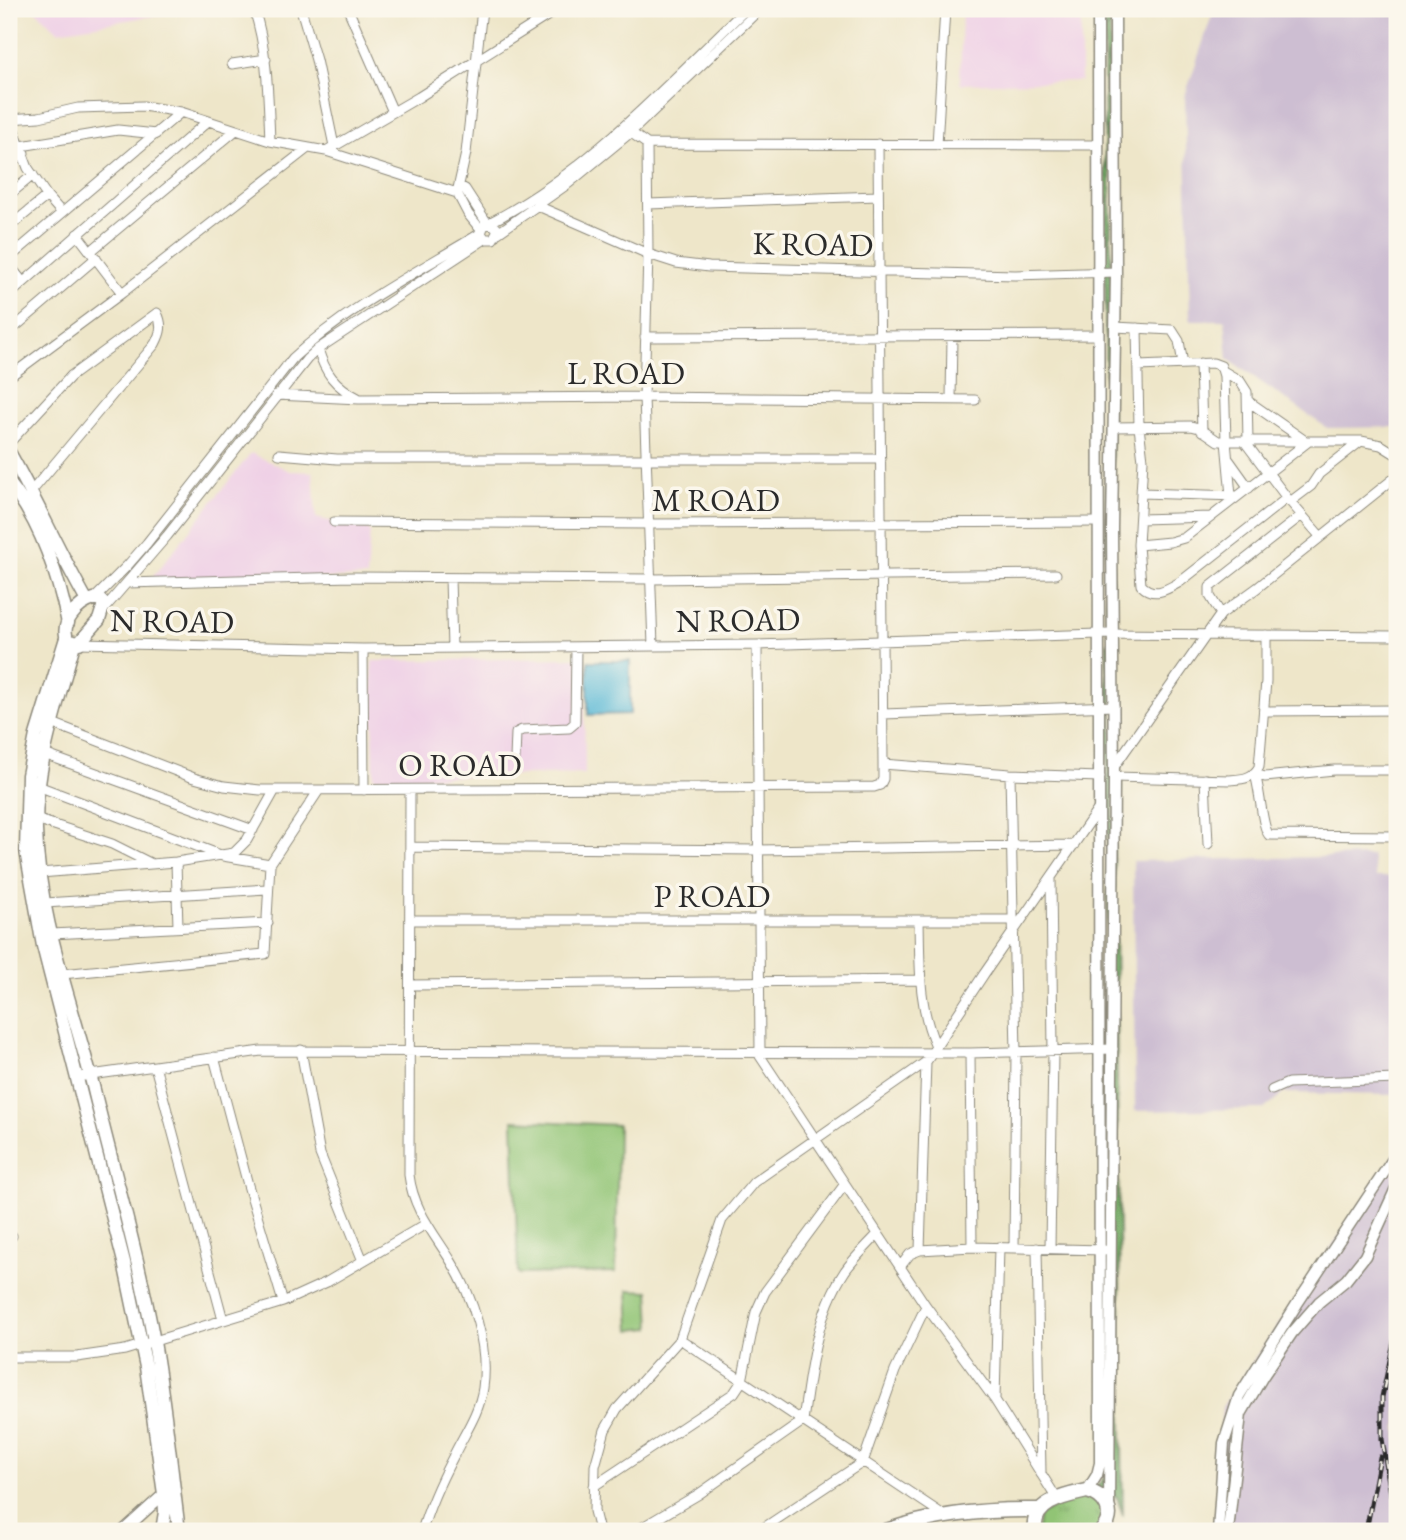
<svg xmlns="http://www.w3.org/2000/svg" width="1406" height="1540" viewBox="0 0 1406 1540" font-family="'EB Garamond',serif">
	<defs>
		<pattern id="forest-firs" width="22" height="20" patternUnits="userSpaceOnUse" patternTransform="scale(1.75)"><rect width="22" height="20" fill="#74aa66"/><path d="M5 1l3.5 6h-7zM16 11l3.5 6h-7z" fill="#5f8b54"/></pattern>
		<pattern id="park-tufts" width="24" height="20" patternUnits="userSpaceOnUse" patternTransform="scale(1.75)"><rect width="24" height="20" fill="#91c475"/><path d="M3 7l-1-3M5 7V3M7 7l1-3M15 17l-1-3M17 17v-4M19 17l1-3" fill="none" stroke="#779f60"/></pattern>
	</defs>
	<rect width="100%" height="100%" fill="#fbf7ec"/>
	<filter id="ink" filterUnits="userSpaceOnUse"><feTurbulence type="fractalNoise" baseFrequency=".0143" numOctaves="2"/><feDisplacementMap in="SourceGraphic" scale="14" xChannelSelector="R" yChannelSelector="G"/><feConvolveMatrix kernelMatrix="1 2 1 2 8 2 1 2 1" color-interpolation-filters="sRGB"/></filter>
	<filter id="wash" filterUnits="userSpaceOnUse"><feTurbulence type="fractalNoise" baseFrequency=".00686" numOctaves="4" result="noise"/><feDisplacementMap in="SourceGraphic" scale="28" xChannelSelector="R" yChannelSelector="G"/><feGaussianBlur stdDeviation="1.57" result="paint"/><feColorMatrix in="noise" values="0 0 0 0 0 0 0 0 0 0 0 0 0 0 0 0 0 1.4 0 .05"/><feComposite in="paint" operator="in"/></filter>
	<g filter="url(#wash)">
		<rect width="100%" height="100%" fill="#eee6c9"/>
		<path fill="#efd0e6" d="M34,9H184L178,12L58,31Z
			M962,9H1081V81L960,84Z
			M251,453L290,471L313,472L316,518L370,530L367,577L148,583Z
			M584,658L585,774L374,778L372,661Z"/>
		<path fill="#cdbed2" d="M1214,9H1397V427L1327,428L1228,359L1225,320H1190L1185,96Z
			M1372,856L1376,877H1397V1095L1284,1093L1264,1109L1135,1111L1133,861Z
			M1397,1151V1531H1215L1222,1407Z"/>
		<path fill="#91c475" stroke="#5e7850" stroke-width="2" d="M513,1120L618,1125L616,1272L518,1274Z
			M628,1290L649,1291L651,1328L630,1330Z"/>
		<path fill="url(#forest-firs)" stroke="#506a48" stroke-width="2" d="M1104,9H1110L1112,627H1107Z
			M1107,643L1111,645L1123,1516L1117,1497L1103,1492L1091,1493L1108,1474L1111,1451Z"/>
		<path fill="url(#park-tufts)" stroke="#5e7850" stroke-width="2" d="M1084,1493L1106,1507L1098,1531H1038L1039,1515Z"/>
		<path fill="#56b7d5" stroke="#407180" stroke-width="2" d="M588,661H630V714L588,715Z"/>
	</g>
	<g filter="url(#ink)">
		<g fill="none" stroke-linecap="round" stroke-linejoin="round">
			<defs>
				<path id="minor" d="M254,9C268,52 268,96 270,141
					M301,9L316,60L334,146
					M348,9L393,112
					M232,64L266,59
					M9,117L28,168L47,196L62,213
					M9,119L39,117L78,108L143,106L181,112L270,141L326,151L457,193
					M623,127L647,144L1098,145
					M647,144L648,254L644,397L653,646
					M937,145L945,9
					M21,146L118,130L156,134
					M326,151L419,97L558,9
					M9,165L24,153
					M459,186L465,189L487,223
					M9,195L33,175
					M648,204L878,196
					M538,206L648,254L676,263L709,267L1015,275L1116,272
					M489,223C589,172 666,85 746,9
					M9,227L47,196
					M481,230L468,214L457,193L466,153L482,9
					M498,233L569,183L630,133L760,9
					M77,234L122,293
					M91,251L236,130
					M9,258L181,112
					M9,265L23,282
					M9,295L208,121
					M1115,327L1172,330L1179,341L1183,364
					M1137,328L1139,427L1143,460L1138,545L1141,585C1154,598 1166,590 1180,582L1287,498
					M9,332L96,258
					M645,337L1098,335
					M318,349C325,373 335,386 358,398
					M1200,363L1202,431
					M1138,366L1213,363L1221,366L1224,376L1226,441L1231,496
					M1223,371L1240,381L1247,392L1248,442
					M9,377L122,293L308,148
					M276,395L359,399L644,397L975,400
					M951,399L952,337
					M1248,401L1304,440
					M1114,427L1191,426L1199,428L1218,441H1361L1381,445L1397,455
					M1245,442L1287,498L1320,536
					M9,443L71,376L157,313C163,325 161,333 155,344L31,492
					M279,454L337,459H881
					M1229,460L1249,488
					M1141,493L1237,496
					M1290,502L1311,486L1319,474L1361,441
					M1140,519L1211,517
					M334,522L650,524L1098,522
					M1138,545L1170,542L1184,538L1309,441
					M450,578L452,648
					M127,583L352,577L652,579L1056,574
					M94,599L127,566L147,543L293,358C348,307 417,272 481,233L484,225L493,224L498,230L493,239H485L481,233
					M104,609L167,536L307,359L318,349L485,239
					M1221,614L1210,596V587L1302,515
					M79,643L363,649L757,645L1099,634L1397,636
					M757,645L760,1056L926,1306L995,1400L1057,1499
					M363,649L364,790
					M1264,711L1397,710
					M883,714L1114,706
					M52,723L194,778L224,786L260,790L874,787L880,785L883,779V764L878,144
					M44,754L253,830
					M515,759L516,733L522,730L569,728L575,723L576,647
					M883,764L1010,774L1100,777
					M1114,767L1221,614L1257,588L1397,476
					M1010,774L1016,1053L1014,1248
					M1255,774C1260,789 1262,828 1269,835L1397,836
					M1255,774L1265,777L1334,770H1397
					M1114,777L1230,780C1242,779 1252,779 1259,767L1266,681V635
					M1205,779L1208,844
					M38,786L223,856L270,864
					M410,790L409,1175C413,1209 433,1232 451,1261C473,1297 489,1345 483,1388C479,1414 464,1434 453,1457C441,1480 429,1506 422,1531
					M36,819L112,844L150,863
					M410,847L758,850L1074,845
					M176,862L178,927
					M40,873L176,862L234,853L247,840L275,790
					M45,903L267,889
					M410,920H1014
					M919,920C920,963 918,1007 936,1046
					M52,934L268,923
					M62,974L265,954L270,864L319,790
					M410,985L921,980
					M301,1050L320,1154L363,1261
					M970,1053L972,1247
					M214,1057L248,1185L283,1302
					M155,1066L223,1320
					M84,1076L261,1051L970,1053L1113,1049
					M1272,1090L1288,1083L1397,1079
					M9,1236H12
					M1037,1248L1041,1474
					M1050,1248L1053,1052L1051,879
					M920,1250L972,1247L1104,1250
					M900,1267L910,1254L920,1250L926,1062
					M680,1339L945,1516
					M9,1357H77L125,1350L283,1302L327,1282L426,1224
					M995,1399L999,1247
					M594,1486L734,1393L742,1381L756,1312L765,1292L845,1184
					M599,1531L594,1511L595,1466L605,1430L617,1409L680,1339L722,1220L754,1182L926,1062L984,974L1099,808
					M636,1531L699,1494L803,1421C810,1370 816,1315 845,1271C854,1258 867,1246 878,1234
					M759,1531L863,1462L895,1371L926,1306"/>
				<path id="tertiary" d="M1087,1491L1097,1475L1100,1463L1098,9
					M1109,1511L1114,777L1112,529L1116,274L1115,9
					M123,1531L164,1494
					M1218,1531L1224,1443L1239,1396L1297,1304L1397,1153
					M1228,1531L1241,1414L1263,1376L1292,1333L1319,1302L1346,1280L1365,1256L1397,1186"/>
				<path id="secondary" d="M9,452C37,501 59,552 87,601
					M9,483C40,521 58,575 68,623
					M94,599H99L104,604L99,620L79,643L68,641C59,624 77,604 94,599Z
					M66,638L36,735L28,775L26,851L43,946L124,1262L146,1367L164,1494L165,1512L162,1531
					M74,644C57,705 35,766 36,830C38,920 74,1007 95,1094C115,1176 139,1258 154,1342C165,1404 171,1468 179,1531"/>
				<path id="primary" d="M886,1531C934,1514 988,1509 1039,1510
					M1035,1531C1031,1502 1064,1496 1087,1491C1107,1496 1116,1514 1102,1531"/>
			</defs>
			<use href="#minor" stroke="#8c887a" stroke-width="11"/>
			<use href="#tertiary" stroke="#8c887a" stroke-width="13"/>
			<use href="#secondary" stroke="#8c887a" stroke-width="15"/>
			<use href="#primary" stroke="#8c887a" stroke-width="17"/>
			<use href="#minor" stroke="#fff" stroke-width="9"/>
			<use href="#tertiary" stroke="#fff" stroke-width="10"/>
			<use href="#secondary" stroke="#fff" stroke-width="12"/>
			<use href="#primary" stroke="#fff" stroke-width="14"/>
			<defs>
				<path id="rail" d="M1366,1531L1380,1457
					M1397,1531L1382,1439V1397L1397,1328"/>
			</defs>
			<use href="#rail" stroke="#2b2b2b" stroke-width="5"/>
			<use href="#rail" stroke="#fbf7ec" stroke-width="2.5" stroke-dasharray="8" stroke-linecap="butt"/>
		</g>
	</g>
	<g text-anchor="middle" stroke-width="7" stroke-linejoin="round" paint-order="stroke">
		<g font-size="32" fill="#2b2b2b" stroke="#fbf7ec">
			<text transform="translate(813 244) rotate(1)" y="11">K ROAD</text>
			<text x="626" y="384">L ROAD</text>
			<text x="716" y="511">M ROAD</text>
			<text transform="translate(738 620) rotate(-1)" y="11">N ROAD</text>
			<text transform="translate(172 621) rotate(1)" y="11">N ROAD</text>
			<text x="460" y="776">O ROAD</text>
			<text x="712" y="907">P ROAD</text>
		</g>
	</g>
	<rect width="1406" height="1540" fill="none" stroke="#fbf7ec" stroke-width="35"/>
</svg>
